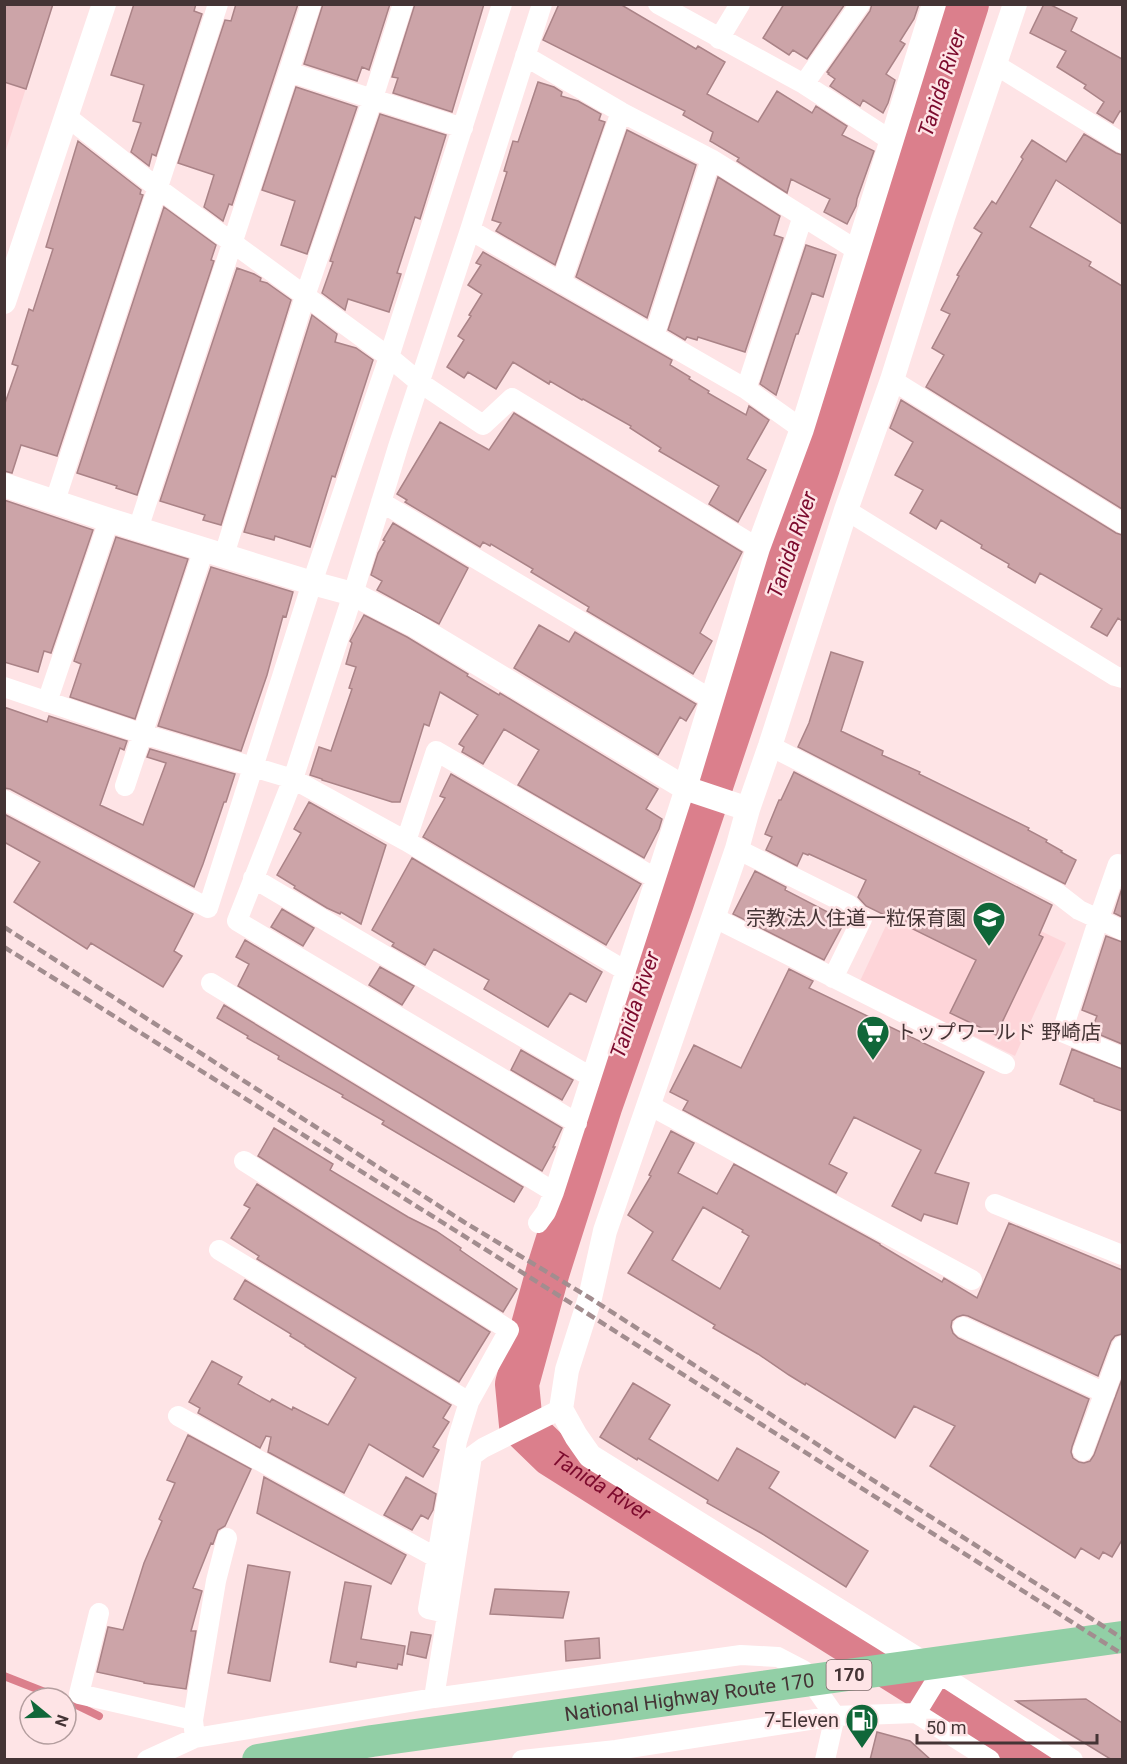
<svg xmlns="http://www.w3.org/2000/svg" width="1127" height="1764" viewBox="0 0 1127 1764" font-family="Roboto,'Noto Sans JP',sans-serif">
	<rect width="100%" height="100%" fill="#fee4e6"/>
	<path fill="#fed5d9" d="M5,5H53L5,153Z
		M912,870L1066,943L1015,1056L860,981Z"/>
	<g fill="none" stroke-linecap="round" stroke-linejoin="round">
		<path stroke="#db7f8c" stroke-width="8" d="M4,1676L60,1698
			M66,1700L99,1716"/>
		<path stroke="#db7f8c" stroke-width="44" id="s1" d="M967,4L818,467L672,902L600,1107L548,1271L517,1384L521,1425L552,1455L1037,1760"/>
	</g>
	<path fill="#cca4a8" stroke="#aa8387" stroke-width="1.5" fill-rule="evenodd" d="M4,4H53L26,89L4,82Z
		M134,4H196L194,11L202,14L156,156L152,154L149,166L131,152L141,123L133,121L144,85L111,75Z
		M236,4H298L232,205L229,204L223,221L204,207L214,175L178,163L225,20L231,21Z
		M323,4H390L369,70L362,67L357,81L304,64Z
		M415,4H484L452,112L393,93L398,78L392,77Z
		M559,4H620L696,49L698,46L725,62L707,94L758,122L777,91L812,113L816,106L847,126L842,135L874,151L857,199L856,206L847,224L824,212L830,199L791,179L787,193L737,161L739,158L710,141L713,132L683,115L685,111L543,40Z
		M784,4H845L807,59L793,50L789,55L763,38Z
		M872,4H919L914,19L900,41L905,44L886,74L895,80L888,103L883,113L863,100L860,106L830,86L835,79L828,74L829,73L827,72L870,11Z
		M1044,4H1049L1077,18L1071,31L1122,59V112L1120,111L1113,123L1097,113L1104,102L1084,88L1086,85L1057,67L1066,51L1030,33Z
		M538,82L554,87L562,92L561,96L578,101L601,114L599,120L605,122L555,265L496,231L501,223L492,220L507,172L504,171L513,141L518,142Z
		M296,87L357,107L307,254L281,245L295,201L262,190Z
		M380,114L446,135L420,219L415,217L397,273L401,274L389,312L348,299L345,310L322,293L333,262L330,261Z
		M627,130L696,165L647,318L576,277Z
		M1084,134L1116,153L1122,155V224L1056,180L1030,227L1091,262L1089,266L1122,286V509L926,387L944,355L932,348L950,314L941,310L959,276L957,275L982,233L974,228L992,201L996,204L1023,159L1021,157L1032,140L1066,162Z
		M78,141L141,190L140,194L143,195L57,456L21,445L12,473L4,471V406L18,366L12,364L29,309L33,311L53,249L46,247Z
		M718,177L780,216L774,235L783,238L745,352L698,337L697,340L687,337L685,340L668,330Z
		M164,207L216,245L211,260L214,261L137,495L116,488L117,486L77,473Z
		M806,245L836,255L823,297L812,293L798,334H796L776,395L760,384Z
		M483,252L672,360L670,365L690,377L689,379L709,391L708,393L746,415L749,406L769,420L747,459L766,470L738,522L709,504L719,486L659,451L661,448L630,428L631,426L583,399L582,400L550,381L549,384L513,362L496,389L468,372L464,378L447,367L464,340L458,336L471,316L469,315L482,294L468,285L481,265L476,263Z
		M237,268L254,274L261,278L260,281L267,283L291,300L221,525L203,520L205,515L160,501Z
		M312,315L337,334L335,342L356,348L373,360L335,477L332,476L310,547L275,536L274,540L244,532Z
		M901,400L1116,533L1122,535V621L1118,618L1107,636L1091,627L1102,609L1040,573L1035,583L1008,567L1009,564L981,548L982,545L941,520L936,529L910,513L923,490L895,475L913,442L890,428Z
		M514,413L742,552L700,633L712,641L693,674L587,611L589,607L531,572L533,569L491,544L490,546L483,542L480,547L405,502L407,500L397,494L440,422L489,450Z
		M4,500L93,530L51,653L44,651L38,672L4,662Z
		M393,523L468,568L439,624L377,590L382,581L371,575L378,553L385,541L383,540Z
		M116,537L188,559L135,719L70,697L81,664L74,661Z
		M211,567L293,592L286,617L283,616L267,675L241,751L158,726Z
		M364,615L407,637L468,674L467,676L499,695L500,693L658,789L646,809L662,819L659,829L644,858L518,785L539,750L504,729L483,764L462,752L464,747L459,744L478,715L440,692L429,726L424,724L400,802H392L322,780V779L310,775L319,747L331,751L352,689L349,688L356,667L346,664L352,643L350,641Z
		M539,625L569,642L575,632L696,704L686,721L680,717L658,755L514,668Z
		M831,652L863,662L841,731L883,751L882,755L920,772L919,774L1029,828L1028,830L1047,840L1046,842L1062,851L1061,852L1076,860L1065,884L798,747L809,723Z
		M4,707L47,722L49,716L127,741L124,750L120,748L100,805L143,825L166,763L147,757L150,749L235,774L226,802H224L203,864L194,887L10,789L4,788Z
		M794,772L1052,905L1039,935L1043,937L996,1035L950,1013L976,960L866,906L858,897L866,880L809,854L808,855L803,853L797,866L766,850L772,837L765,834L779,800H781Z
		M451,774L641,884L606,945L423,837L445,798L440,796Z
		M309,802L386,845L361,924L341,912L340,914L327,908L294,888L295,886L277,875L301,833L294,829Z
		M4,814L193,914L174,951L182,956L163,987L91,943L87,949L14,902L40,862L4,842Z
		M412,858L602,972L586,1002L570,993L548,1027L484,989L489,980L434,949L425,965L392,946L394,943L372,930Z
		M755,871L786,887L785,890L845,921L824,960L733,914Z
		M1122,888V917L1114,913Z
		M282,909L314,928L303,946L271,927Z
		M1106,936L1122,942V1044L1091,1031L1097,1016L1082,1010Z
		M245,940L562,1128L553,1147H555L542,1171L238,986L249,964L236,957Z
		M380,967L414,986L402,1005L369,985Z
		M789,969L813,981L809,988L984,1072L935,1173L969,1183L957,1224L924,1214L921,1221L892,1206L921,1150L854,1117L829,1164L847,1173L836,1193L683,1110L688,1101L670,1092L694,1045L741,1068Z
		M224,1005L523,1187L514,1202L382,1124L384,1121L342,1097L343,1095L278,1059L279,1056L247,1038L248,1036L217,1018Z
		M1072,1049L1122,1069V1111L1094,1101V1099L1060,1084Z
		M521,1050L573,1080L562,1100L511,1070Z
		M274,1128L333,1164L330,1170L408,1217L436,1231L461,1248L460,1250L473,1259L517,1289L503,1312L258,1156Z
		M671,1131L694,1143L678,1173L717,1194L734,1164L880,1244V1245L942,1282L944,1278L977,1298L1009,1223L1122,1270V1334L1115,1336L1111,1341L1098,1376L968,1316L963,1315L957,1317L952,1321L951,1327L953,1333L958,1338L1089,1399L1072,1447L1071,1452L1073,1458L1079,1462L1084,1463L1090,1461L1094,1455L1122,1379V1540L1112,1557L1103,1552L1099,1559L1081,1548L1075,1558L930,1466L955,1426L914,1406L895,1438L806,1383L805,1385L789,1375L758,1354L713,1328L715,1325L628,1273L653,1232L628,1215L651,1176L649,1175ZM703,1207L743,1230L742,1232L749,1236L720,1289L672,1260Z
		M257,1184L490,1332L459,1382L257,1259L259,1256L231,1238L250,1208L244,1205Z
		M245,1280L451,1405L443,1418L449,1422L433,1447L439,1450L423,1477L369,1444L344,1493L268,1452L271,1437L266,1436L260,1448L198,1413L200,1408L189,1402L212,1361L242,1377L238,1384L270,1402L272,1399L292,1410L293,1407L328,1425L356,1378L305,1346V1345L290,1336L291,1334L234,1299Z
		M633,1383L670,1405L649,1439L718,1481L737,1448L779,1472L769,1488L868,1551L846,1587L761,1533L707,1503L708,1500L638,1458L637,1460L600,1437Z
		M188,1435L251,1469L225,1526L218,1530L213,1544L211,1543L193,1588L202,1591L191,1631H196L186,1689L144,1683V1682L97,1672L108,1627L123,1630L144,1563L162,1521L159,1519L175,1483L167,1480Z
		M264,1477L406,1555L391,1584L257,1513Z
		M406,1477L436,1494L433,1510L428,1519L421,1515L412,1530L384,1515Z
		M248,1565L290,1572L270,1681L228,1673Z
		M345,1582L371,1586L361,1639L405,1646L402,1665L398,1664L397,1669L357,1662L356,1667L330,1662Z
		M495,1589L569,1592L563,1618L490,1614Z
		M411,1632L431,1635L426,1658L407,1654Z
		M599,1638L600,1658L566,1661L565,1641Z
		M1086,1699L1122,1723V1760H1112L1016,1701Z
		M877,1732L910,1741L931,1760H870Z"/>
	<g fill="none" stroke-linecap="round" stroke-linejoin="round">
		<path stroke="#fff" stroke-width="20" d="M542,4L470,230L398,447L353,594L293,779L237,921L577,1123
			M658,4L804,84L892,141
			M719,39L740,4
			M525,56L621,112L711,159L858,251
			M996,65L1122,143
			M289,72L463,128
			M804,84L860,4
			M66,116L159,189L389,357L419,382L483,425L512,398L758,548
			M470,230L746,389L802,429
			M561,283L621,112
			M654,336L711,159
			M892,380L1122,523
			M746,389L803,216
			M55,501L218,4
			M381,502L711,699
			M846,510L1115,676L1122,678
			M138,529L311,4
			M224,555L305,296L373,98L403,4
			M4,687L143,734L293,779L406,841L626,971
			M47,702L109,520
			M770,746L1057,893L1079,910L1122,930
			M125,786L204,549
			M4,800L208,908L312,583L389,357L502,4
			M406,841L436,751L655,878
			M737,849L849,905L862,919L833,978
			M1118,864L1099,918L1062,1032L1122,1057
			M253,878L591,1077
			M713,917L1005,1064
			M211,983L554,1192
			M649,1105L972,1280
			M244,1161L509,1330L469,1402L457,1441L428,1609L446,1613
			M995,1204L1122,1255
			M538,1223L546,1212L554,1192L685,788
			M219,1250L469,1402
			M963,1327L1105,1393
			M178,1416L437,1558
			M1083,1451L1122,1346
			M99,1613L79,1694L193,1720L195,1738
			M434,1698L472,1456L483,1448L561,1409
			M916,1713L940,1674L1073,1760
			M193,1720L216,1581L227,1538
			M147,1760L195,1738L434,1698L741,1655L778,1657L803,1670L835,1716L825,1760
			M522,1760L616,1750L835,1716L916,1713L990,1760"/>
		<path stroke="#fff" stroke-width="24" d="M4,302L104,4
			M4,485L109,520L312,583L353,594L414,625L685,788L748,809
			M685,788L758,548L802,429L934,4
			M931,1668L590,1456L576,1436L561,1409L567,1370L590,1298L605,1231L737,849L748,809L770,746L846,510L892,380L943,218L1015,4"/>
		<path stroke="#92cfa6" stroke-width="32" id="s2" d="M258,1760L372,1741L1122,1637"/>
		<path stroke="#a28d8f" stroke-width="4.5" stroke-dasharray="9 4.5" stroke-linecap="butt" d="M4,927L464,1222L590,1298L868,1477L1122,1638
			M4,947L585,1312L1122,1654"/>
	</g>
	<defs>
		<symbol id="school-pin" viewBox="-11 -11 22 30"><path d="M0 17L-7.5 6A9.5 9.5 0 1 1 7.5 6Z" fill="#106739" stroke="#fee4e6"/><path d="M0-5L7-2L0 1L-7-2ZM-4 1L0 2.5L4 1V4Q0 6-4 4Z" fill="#fff"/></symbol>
		<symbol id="supermarket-pin" viewBox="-11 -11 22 30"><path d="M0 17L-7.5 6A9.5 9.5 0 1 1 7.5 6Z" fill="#106739" stroke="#fee4e6"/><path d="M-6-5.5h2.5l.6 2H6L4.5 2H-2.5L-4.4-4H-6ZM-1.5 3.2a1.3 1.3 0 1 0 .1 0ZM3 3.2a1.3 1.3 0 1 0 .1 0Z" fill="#fff"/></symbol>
		<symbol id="fuel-pin" viewBox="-11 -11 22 30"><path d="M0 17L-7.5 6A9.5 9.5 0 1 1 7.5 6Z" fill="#106739" stroke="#fee4e6"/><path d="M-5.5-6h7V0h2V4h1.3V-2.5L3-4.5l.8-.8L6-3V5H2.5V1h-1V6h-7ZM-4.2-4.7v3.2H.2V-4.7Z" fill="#fff"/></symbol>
	</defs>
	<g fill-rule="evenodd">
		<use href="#school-pin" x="970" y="899" width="38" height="52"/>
		<use href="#supermarket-pin" x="854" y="1013" width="38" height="52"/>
		<use href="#fuel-pin" x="843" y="1701" width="38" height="52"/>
	</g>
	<g text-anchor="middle" stroke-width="5" stroke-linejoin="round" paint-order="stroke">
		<rect fill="#fee4e6" stroke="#7c696a" stroke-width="1.5" x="826.5" y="1660" width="45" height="30" rx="4.5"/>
		<g font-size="18" font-weight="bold" fill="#443435">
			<text x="849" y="1681">170</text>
		</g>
		<g font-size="20" fill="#443435" stroke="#fee4e6" text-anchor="end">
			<text x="966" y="925">宗教法人住道一粒保育園</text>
			<text x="896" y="1039" text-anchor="start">トップワールド 野崎店</text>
			<text x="839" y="1727">7-Eleven</text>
		</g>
		<g font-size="20" fill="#443435" stroke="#fee4e6">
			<text dy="7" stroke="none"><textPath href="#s2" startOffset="436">National Highway Route 170</textPath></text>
		</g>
		<g font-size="21" font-style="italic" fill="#7c0a2d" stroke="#fee4e6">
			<text transform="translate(942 83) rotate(-72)" y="7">Tanida River</text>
			<text transform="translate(792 545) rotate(-71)" y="7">Tanida River</text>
			<text transform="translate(635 1005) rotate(-71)" y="7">Tanida River</text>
			<text dy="7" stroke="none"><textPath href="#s1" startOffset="1594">Tanida River</textPath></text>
		</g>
	</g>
	<rect width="1127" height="1764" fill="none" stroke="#443435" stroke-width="12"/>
	<g transform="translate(48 1716) rotate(109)"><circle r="28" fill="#fee4e6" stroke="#b49e9f" stroke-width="1.5"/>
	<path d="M0-4.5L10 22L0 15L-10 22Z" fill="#106739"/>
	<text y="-9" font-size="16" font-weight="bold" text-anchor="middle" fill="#443435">N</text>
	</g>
	<path d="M917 1734v9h180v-9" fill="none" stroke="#443435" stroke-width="3"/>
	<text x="926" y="1734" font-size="18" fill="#443435" stroke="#fee4e6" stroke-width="4.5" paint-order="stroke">50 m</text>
</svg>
